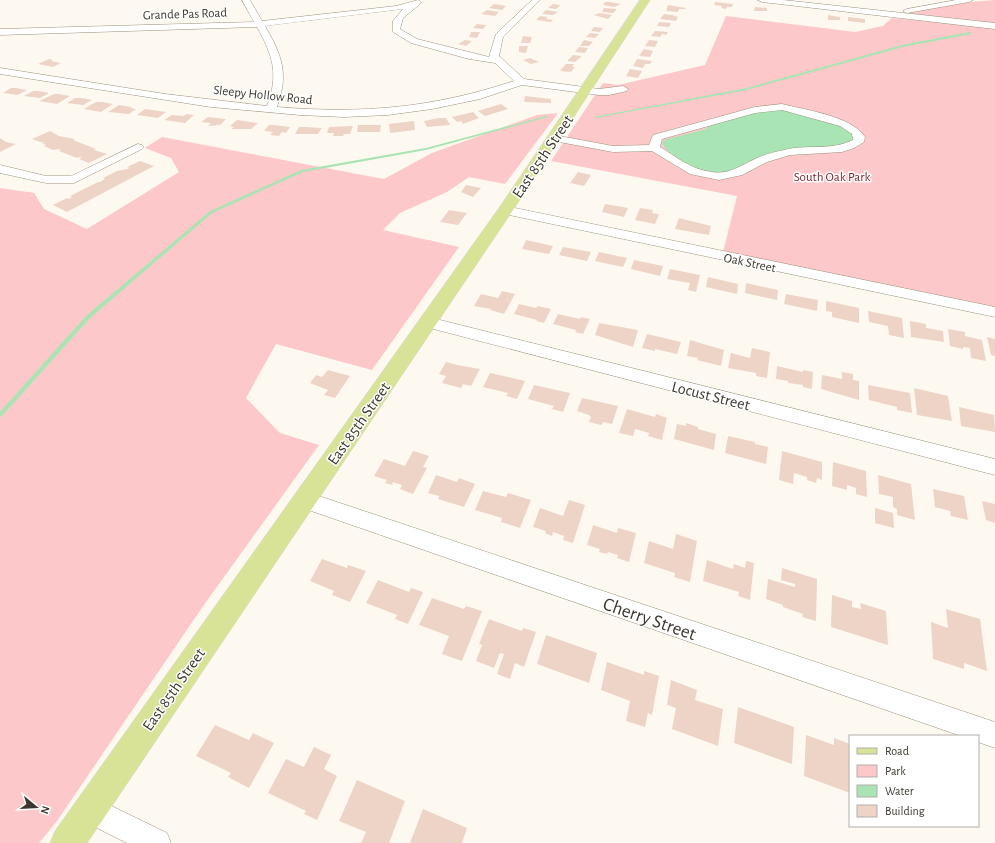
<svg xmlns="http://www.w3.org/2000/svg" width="995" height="843" viewBox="0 0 995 843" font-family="'Alegreya Sans',sans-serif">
	<rect width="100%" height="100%" fill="#fef9f0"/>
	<path fill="#fcc8c9" d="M995,0V24L906,13L970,2Z
		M726,16L855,32L883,26L892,18L995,28V307L723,252L737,196L551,161L603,83L618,85L705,65Z
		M558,113L505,184L469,177L447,192L400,213L383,230L459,247L372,370L276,344L246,398L280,433L319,445L201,609L57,821L39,843H0V188L34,193L44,209L87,229L179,172L171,158L145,148L162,137L384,179L432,153L537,115Z"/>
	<path fill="#a8e4b4" d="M780,108L842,125L854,134V142C840,150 824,145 809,148C767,156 726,188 685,163C675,157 668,153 662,143L664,140L706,129L709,125L760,111Z"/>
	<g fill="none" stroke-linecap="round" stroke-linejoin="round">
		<path fill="#a8e4b4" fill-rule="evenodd" d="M970,32L971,34L903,47L747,90L595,118L594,117L747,88L902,45Z
			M546,116L548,117L426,150L303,172L212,213L90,318L2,416L0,417V412L86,316L210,211L301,170L426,148Z"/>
	</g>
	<path fill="#edd4c7" d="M605,2H610L621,4L614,7L603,5Z
		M715,2L733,4L732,7H727L726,9L721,8L722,6L714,5Z
		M494,4L506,6L502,10L489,8Z
		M553,4L561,5L556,9L548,8Z
		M668,5L686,8L685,9H679L678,12L666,11Z
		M755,7L767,8V11H754Z
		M604,8L617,9L613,13L602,12Z
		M487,10L499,12L495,16L481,14Z
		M546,10L558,12L553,15L542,14Z
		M600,13L612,15L608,19L594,15Z
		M664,14L672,15L678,17L676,21L660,19Z
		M828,15L840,17V20H828Z
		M540,16L548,17L546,19L553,20L551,22L536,20Z
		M848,17L865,19V23L848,21Z
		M659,22L671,23L669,27L657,26Z
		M477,24L486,25L483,29L473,28Z
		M594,27L603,28L600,32L591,31Z
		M655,31L668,32L666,35L662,34L660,37L651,36Z
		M471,32H480L477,38L469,37Z
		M590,33L599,34L595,38L586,37Z
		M523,36L532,37L530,43H521Z
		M465,40L472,41L466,46L458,44Z
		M584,40L593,42L589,46H580Z
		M649,40L658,41L655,47L645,46Z
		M519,46H528L526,53L519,52Z
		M579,47L588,48L585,53L575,52Z
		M644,49L653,51L650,57L639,56Z
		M573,55L582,56L575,62L567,61Z
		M530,58L539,62L531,64L523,60Z
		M49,59L53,60L51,61L61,63L53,67L38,64Z
		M637,59L652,61L650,64H645L643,68L633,66Z
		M566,64H574L572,67H575L571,72L560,71Z
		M630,69L642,71L638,78L626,76Z
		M11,88H16L27,90L18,95L3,93Z
		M33,91H38L49,93L40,98L24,96Z
		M54,94H59L70,96L57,104L39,101Z
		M525,96L551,99V103L524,102Z
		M75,98H81L92,100L83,105L67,103Z
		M96,102H102L113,104L101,112L84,109Z
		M501,104L508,109L485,116L478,111Z
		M119,105L132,107L130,108L136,109L129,114L108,112Z
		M145,109L166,112L158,118L137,115Z
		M473,112L479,118L463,124L461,121L457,122L452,117Z
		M186,114L194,115L185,123L164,120L172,115L184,116Z
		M208,117L226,119L220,125L208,126L211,123L201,122Z
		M439,118H446L450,125L427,127L424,121Z
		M237,120L258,123L251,129H231L234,127L230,126Z
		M414,121L415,130L390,133L389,124Z
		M269,125H274L290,127L286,133L282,132L279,136L270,135L273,132L264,131Z
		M358,125H381L380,132H357Z
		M353,126L350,134H344L343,136H333L334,133H327L329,127Z
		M299,127H305L322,128L318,134H295Z
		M50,131L59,136L75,139L73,140L96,149L94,150L107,154L89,163L79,159L82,157H80L77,158L59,151L61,149L53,150L44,146L46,145L42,143L45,142H40L32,139Z
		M0,138L6,142L16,144L0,152Z
		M140,161L154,166L67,212L53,205L67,198L69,199L72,197L70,196L98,182H101H100L105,179L103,178L117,171L127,169L130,168L127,167Z
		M578,172L591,175L584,186L570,183Z
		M466,185L481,188L473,197L461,192Z
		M605,204L628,208L624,217L602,212Z
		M640,208L653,210L652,213L659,214L655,224L635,220Z
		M449,210L467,213L458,225L440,222Z
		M679,218L711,226L709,235L675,229Z
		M526,240L553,246L549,254L522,249Z
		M563,247L591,252L587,261L559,255Z
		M599,252L627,258L623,267L595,261Z
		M634,260L663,266L660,276L631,269Z
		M670,269L700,275L696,292L688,290L690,283L667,279Z
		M708,277L738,284L737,294L706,287Z
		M746,283L778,290L777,300L745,293Z
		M502,291L515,294L504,314L490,310L491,309L474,306L481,294L498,298Z
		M786,294L818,300L817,311L784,304Z
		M826,301L859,308V323L832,317V312L826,311Z
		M519,304L536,308L538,306L551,309L544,323L536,321L537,320L514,314Z
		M868,311L902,318L904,338L889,335L888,326L869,322Z
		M558,314L580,319L581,317L590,319L583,334L575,332L576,330L553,324Z
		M910,321L926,324V328L943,331L944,342L911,337Z
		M599,323L638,330L633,347L595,335Z
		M948,329L965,332V336L982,340L986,361L971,358L970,348L963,347V349L950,346Z
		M647,334L681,342L677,354L655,349V351L642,348Z
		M987,337L995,339V356L991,355Z
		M690,340L724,350L721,366L697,360L698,358L687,356Z
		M752,348L770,352L767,378L756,376V373L728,368L731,353L750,358Z
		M446,362L457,365L480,369L471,386L463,384L461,388L442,383L446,376L439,374Z
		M777,366L803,372V370L813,372L812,389L803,387V385L788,383V381L776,379Z
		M328,370L350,376L335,398L324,395L328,390L310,383L316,375L322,377Z
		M842,372L853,374V380L859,381V400L821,389L822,375L842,379Z
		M490,373L525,381L517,399L506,396L508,393L483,387Z
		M534,385L570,393L563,412L552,409L554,406L528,399Z
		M868,385L910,393L912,413L897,410V407L869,400Z
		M914,388L948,396L952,421L917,415Z
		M582,398L618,406L612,424L603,422L601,425L589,422L591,417L589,415L577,411Z
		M959,407L994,415L995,432L961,426Z
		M627,409L655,417L656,414L667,418L662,440L648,436L649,433L635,429L633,436L619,433Z
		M686,423L698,427V429L716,434L714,450L674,439L677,424L686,426Z
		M728,436L755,442V444L768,447L766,464L725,453Z
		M413,451L429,456L423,467L427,468L413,494L400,489L402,485L393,482L392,485L385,483L387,480L374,476L384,459L405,466Z
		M782,451L822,462V480L817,478L816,483L807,480V477L794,473L793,484L779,480Z
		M833,462L866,471L867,497L856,494V488L847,485V490L832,486Z
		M436,475L457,482L459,478L475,484L464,507L438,499L439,496L428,493Z
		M878,475L911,484L915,520L897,515V509L893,507V497L879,494Z
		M933,489L964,496L968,520L951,516L950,511L935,507Z
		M483,491L506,497L508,493L531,500L520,528L501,522L502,518L475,510Z
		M569,500L585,505L573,543L563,540L564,536L553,532L552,536L545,533L546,531L533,527L540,508L563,516Z
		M982,501L995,504V523L986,520Z
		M875,508L893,513L894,528L875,523Z
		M593,525L617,533L618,528L636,533L629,562L617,558L618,555L608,552L607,554L599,552L600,549L587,545Z
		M676,534L697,541L690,582L674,577L675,573L644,563L649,541L673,549Z
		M322,559L347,568L348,565L366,571L350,602L332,595L334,591L310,581Z
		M707,560L733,569L734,564L745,568L746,561L754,563L750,600L738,596L739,592L703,581Z
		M782,568L817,579L816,621L802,617L803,614L783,607V605L766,599L768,579L795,587V584L781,580Z
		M378,580L409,592L411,588L423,592L408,624L395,619L397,615L366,603Z
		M832,595L852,601V607L861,609L860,603L886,611L888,645L831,627Z
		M432,598L464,609L466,606L482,611L462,661L442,654L449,636L419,625Z
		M946,609L980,619L987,671L964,663V669L933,659L931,622L948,628Z
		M489,619L522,631L523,628L536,632L524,667L515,663L510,679L497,674L504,654L500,653L494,668L476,661L482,645L479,644Z
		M546,635L597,653L589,683L537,664Z
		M607,662L644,675V671L659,676L652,715L648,713L645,727L626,721L630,701L601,690Z
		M671,680L697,690L695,700L723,709L718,746L672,729L676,708L667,705Z
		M738,707L794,727L792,764L734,743Z
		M215,725L249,740L253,733L274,743L249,788L228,777L231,773L196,756Z
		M806,735L834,745V738L850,744V793L804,776Z
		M314,747L331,755L324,769L337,776L317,820L304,814L306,811L268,793L286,759L304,767Z
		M357,780L405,801L389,843H361L366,832L339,821Z
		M423,809L467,828L462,843H410Z"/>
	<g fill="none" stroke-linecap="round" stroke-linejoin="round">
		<defs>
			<path id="minor" d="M242,0H250L262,21L396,6L418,0L421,2L420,4L403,18L400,29L417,39L489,57L496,34L532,0H540L503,37L499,56L524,79L599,89L623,86L628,89L627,91L609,95H599L522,85L480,99L432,109L388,115L344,117L300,115L211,107L0,74V68L165,94L267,106C279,74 273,56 257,27L0,35V29L254,22ZM403,9L393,21V32L411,43L469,59L495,63L514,81C432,108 363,114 277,107C289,74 282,55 265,26Z
				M758,0H783L995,23V29L762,2Z
				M956,0H973L969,2L907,13L903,11L907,9Z
				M782,104C805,110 852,116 865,137L864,142L854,148L842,152L790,155L767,162L742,175L719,180L690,174L652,151L613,152L554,141L548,138L554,135L613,146L649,145L653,135L755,107ZM782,110L840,126L852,134L853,140C832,151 806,144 784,150C775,152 766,154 757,158C742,165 729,175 712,172C692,170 676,157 660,147L662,139L755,113Z
				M138,144L142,145L144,147L142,149L74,183H46L0,173V165L46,176H71Z
				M505,206L995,307V317L500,213L499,210L500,207Z
				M428,317L995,459V475L422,326L420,322L422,318Z
				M304,491L995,722V748L978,742V736H961L297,506L294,500L297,494Z
				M89,795L167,833L171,843H127L79,819L75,809L79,799Z"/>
			<path id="major" d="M640,0H650L513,210L87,843H50L55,831L499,208Z"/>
		</defs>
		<use href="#minor" stroke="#9c927d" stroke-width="1"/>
		<use href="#major" stroke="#d8d7d5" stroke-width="1"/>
		<use href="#minor" fill="#fff" fill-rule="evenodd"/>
		<use href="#major" fill="#d8e397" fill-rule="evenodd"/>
	</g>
	<g text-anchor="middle" stroke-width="3" stroke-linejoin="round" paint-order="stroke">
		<g font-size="13" fill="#3c372e" stroke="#fff">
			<text transform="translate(185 13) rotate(-2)" y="5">Grande Pas Road</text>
			<text transform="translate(263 94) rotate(6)" y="5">Sleepy Hollow Road</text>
			<text transform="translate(750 262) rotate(12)" y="5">Oak Street</text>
		</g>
		<g font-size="13" fill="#7e2630" stroke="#fff">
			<text x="832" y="181">South Oak Park</text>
		</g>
		<g font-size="16" fill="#3c372e" stroke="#fff">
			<text transform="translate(542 156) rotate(-56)" y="6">East 85th Street</text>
			<text transform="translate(711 395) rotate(14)" y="6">Locust Street</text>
			<text transform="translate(358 423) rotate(-55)" y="6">East 85th Street</text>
			<text transform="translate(173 689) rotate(-55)" y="6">East 85th Street</text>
		</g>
		<g font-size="19" fill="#3c372e" stroke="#fff">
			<text transform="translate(650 618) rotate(19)" y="7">Cherry Street</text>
		</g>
	</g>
	<rect x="849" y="735" width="130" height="92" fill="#ffffff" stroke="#b1afab"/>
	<rect x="857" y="748" width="20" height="6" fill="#d8e397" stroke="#b1afab"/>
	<text x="885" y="755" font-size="12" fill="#3c372e">Road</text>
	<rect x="857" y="765" width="20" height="12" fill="#fcc8c9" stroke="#b1afab"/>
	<text x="885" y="775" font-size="12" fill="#3c372e">Park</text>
	<rect x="857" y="785" width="20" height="12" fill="#a8e4b4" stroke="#b1afab"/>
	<text x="885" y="795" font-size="12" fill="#3c372e">Water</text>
	<rect x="857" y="805" width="20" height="12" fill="#edd4c7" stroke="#b1afab"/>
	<text x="885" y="815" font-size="12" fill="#3c372e">Building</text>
	<g transform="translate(36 807) rotate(108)" stroke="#ffffff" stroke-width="3" paint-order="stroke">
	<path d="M0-3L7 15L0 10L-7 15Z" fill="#3c372e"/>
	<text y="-6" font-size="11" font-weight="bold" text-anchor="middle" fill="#3c372e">N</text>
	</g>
</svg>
